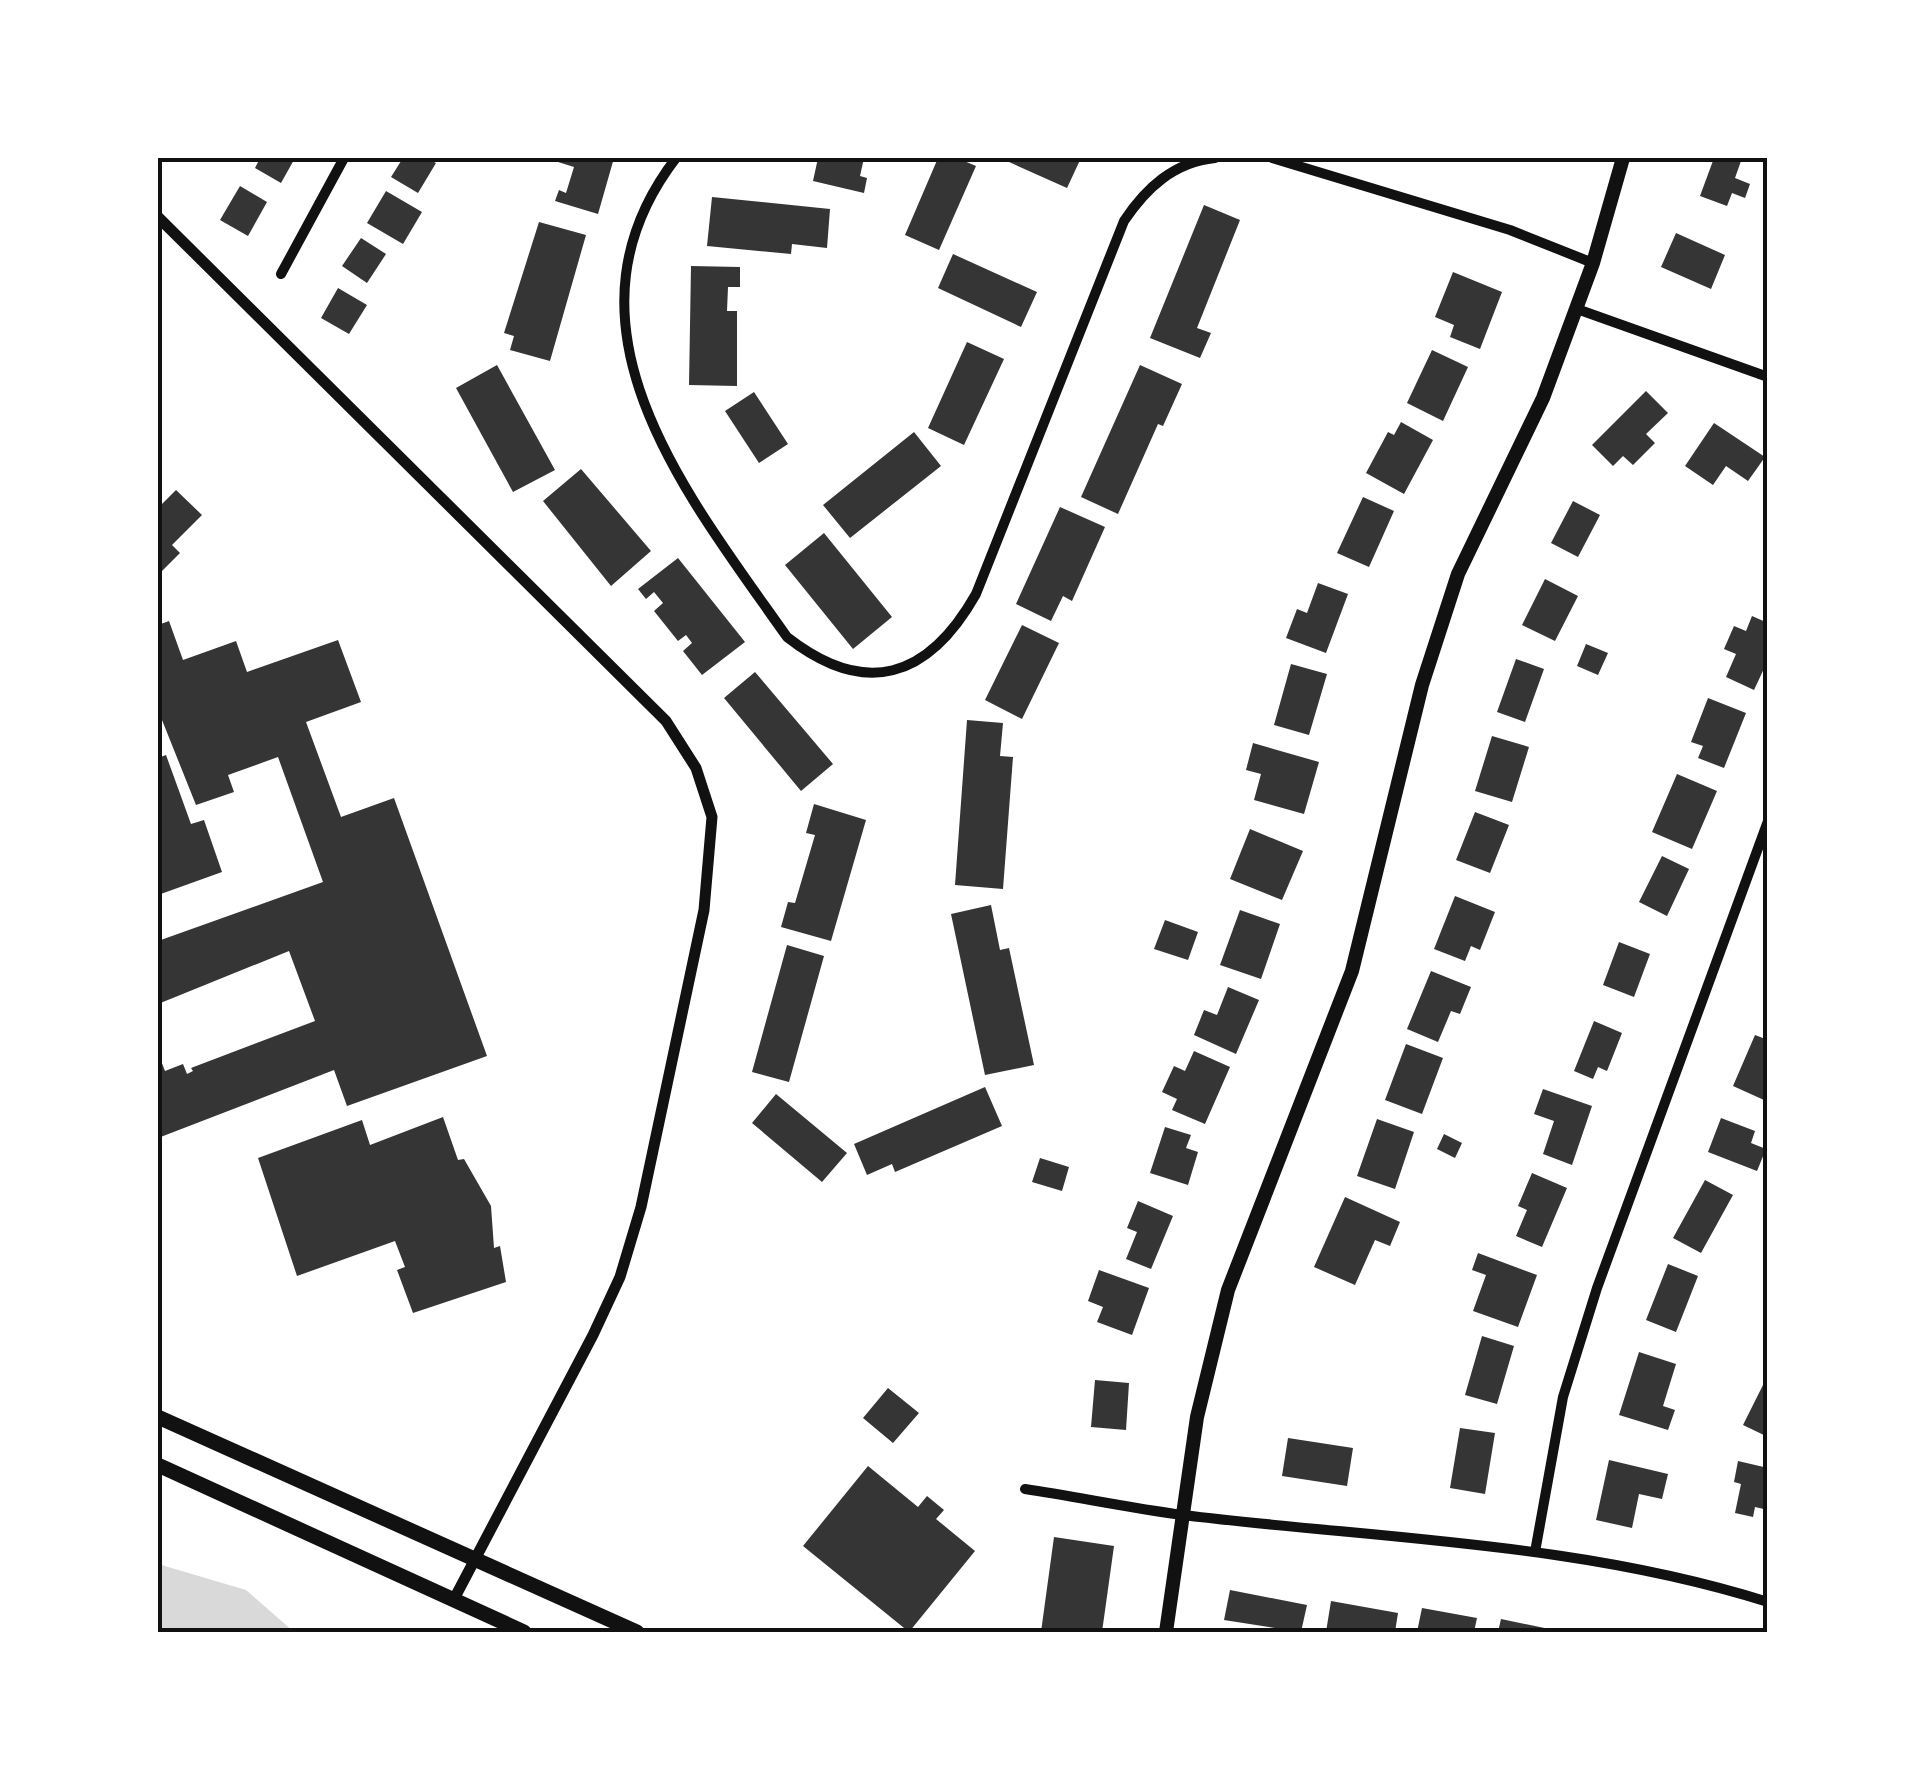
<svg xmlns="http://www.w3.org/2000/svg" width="1925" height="1790" viewBox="0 0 1925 1790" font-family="'Fira Sans Condensed',sans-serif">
	<rect width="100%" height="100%" fill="#fff"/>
	<path fill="#d9d9d9" d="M158,1564L246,1590L294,1632H158Z"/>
	<path fill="#353535" d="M260,158H295L281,183L255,168Z
		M403,158H426L436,163L418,193L391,177Z
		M560,158H614L598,214L555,201L559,190L566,193L574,167L558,162Z
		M818,158H864L860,176L867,178L864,193L813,181Z
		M938,158H957L976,166L939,250L905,235Z
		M1000,158H1081L1067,188Z
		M1714,158H1742L1735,178L1750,184L1745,198L1732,193L1727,206L1700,196Z
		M240,186L267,202L248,236L220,220Z
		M386,191L422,212L403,244L367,223Z
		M712,197L830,209L827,248L792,244L791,254L707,246Z
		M1204,205L1240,220L1197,328L1211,333L1200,358L1150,338Z
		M539,222L586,235L550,361L510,350L514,336L504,333Z
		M1676,233L1725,255L1711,289L1661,267Z
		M361,238L386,254L367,283L342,266Z
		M953,254L1037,292L1021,327L938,288Z
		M691,266L740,267V287H728L727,311H737V386L689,385Z
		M1453,272L1502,292L1480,349L1450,337L1454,325L1435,317Z
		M338,288L367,305L349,334L321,318Z
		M967,342L1004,359L964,445L928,428Z
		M1432,350L1468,367L1443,421L1407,403Z
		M497,365L555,470L513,492L456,388Z
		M1140,365L1182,384L1163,426L1158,424L1118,514L1081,497Z
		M1646,391L1668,413L1646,434L1655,443L1633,465L1623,456L1613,466L1592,445Z
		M754,392L788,444L759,463L725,411Z
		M1401,422L1433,440L1404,494L1366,473L1388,432L1394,435Z
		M1714,423L1765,457L1748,481L1726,466L1713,485L1685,466Z
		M914,432L941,466L850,538L823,505Z
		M581,469L651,551L611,586L543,501Z
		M176,490L202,515L172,545L180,553L158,575V508Z
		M1363,497L1394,511L1369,567L1337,553Z
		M1573,501L1600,515L1578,557L1551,543Z
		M1060,507L1105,527L1072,601L1063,596L1051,621L1016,604Z
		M824,533L892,617L853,649L785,565Z
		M678,558L745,642L702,675L683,651L692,643L686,635L678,641L654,611L663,603L654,592L646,599L638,589Z
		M1545,579L1578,596L1555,641L1522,625Z
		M1318,583L1348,594L1326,653L1286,638L1297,609L1307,613Z
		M1752,616L1768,623V660L1754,690L1726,677L1736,654L1724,649L1734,626L1746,631Z
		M169,621L183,660L236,641L247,672L338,640L361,702L306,722L341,817L394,798L487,1056L347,1106L334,1070L158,1138V1053L165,1071L183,1064L187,1074L193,1071L191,1068L315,1021L289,951L158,1004V941L323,882L278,757L228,775L234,792L196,805L158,710V625Z
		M1022,625L1059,643L1022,719L985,700Z
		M1586,644L1608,653L1598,675L1577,666Z
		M1516,659L1544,669L1525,722L1497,712Z
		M1291,664L1327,674L1309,735L1274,725Z
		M755,672L833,764L801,791L724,698Z
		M1708,698L1746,713L1724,768L1698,758L1703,746L1691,742Z
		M967,720L1003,723L1000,756L1013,757L1003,889L955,885Z
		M1492,736L1529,747L1512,802L1475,791Z
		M1253,743L1319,762L1304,814L1254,800L1261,774L1246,770Z
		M166,755L191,824L204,820L222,872L158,895V758Z
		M1677,774L1717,791L1692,849L1652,832Z
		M814,804L866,820L831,941L781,927L788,902L795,903L815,835L806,833Z
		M1475,812L1509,825L1490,873L1456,860Z
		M1250,829L1303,851L1282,900L1230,879Z
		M1662,856L1689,869L1667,916L1639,902Z
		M1455,896L1495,912L1480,950L1471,946L1465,961L1434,949Z
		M991,905L1000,950L1009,948L1034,1065L985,1075L951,914Z
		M1240,910L1280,924L1261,979L1220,965Z
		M1165,920L1198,932L1188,960L1154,949Z
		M1619,942L1650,954L1634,997L1603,985Z
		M787,945L824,956L789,1082L752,1072Z
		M1431,971L1471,987L1460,1014L1451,1011L1438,1042L1407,1029Z
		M1228,987L1259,1000L1236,1054L1194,1035L1204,1010L1217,1015Z
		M1594,1021L1622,1033L1607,1071L1598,1067L1593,1079L1574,1071Z
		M1755,1035L1768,1040L1764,1100L1733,1086Z
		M1406,1044L1443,1058L1422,1114L1385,1100Z
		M1194,1051L1230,1067L1205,1124L1172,1110L1177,1099L1162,1092L1174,1066L1185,1071Z
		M985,1087L1002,1126L895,1172L892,1164L867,1175L854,1144Z
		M1543,1089L1592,1106L1572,1165L1543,1154L1554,1121L1534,1114Z
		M776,1094L847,1153L822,1182L752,1123Z
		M443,1117L458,1160L464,1159L491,1206L494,1248L500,1246L506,1282L413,1313L397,1270L405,1267L395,1241L297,1276L258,1158L362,1120L370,1145Z
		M1721,1118L1755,1131L1751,1143L1766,1149L1757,1171L1708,1152Z
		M1377,1119L1414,1132L1395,1189L1357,1176Z
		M1165,1127L1191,1135L1186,1148L1198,1152L1188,1185L1150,1173Z
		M1444,1134L1462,1143L1455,1158L1437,1149Z
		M1040,1158L1069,1167L1062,1191L1032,1182Z
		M1532,1173L1567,1188L1542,1247L1516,1236L1527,1210L1518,1206Z
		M1705,1180L1733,1195L1701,1253L1673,1238Z
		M1345,1197L1400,1222L1390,1246L1375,1240L1355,1285L1314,1267Z
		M1138,1201L1173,1216L1151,1269L1126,1259L1137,1232L1127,1228Z
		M1478,1253L1537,1275L1518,1327L1473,1311L1486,1275L1472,1270Z
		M1668,1264L1698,1276L1676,1332L1646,1320Z
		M1099,1270L1149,1288L1132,1335L1097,1322L1103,1307L1088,1301Z
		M1482,1336L1514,1346L1497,1404L1465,1395Z
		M1639,1352L1676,1364L1663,1406L1675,1410L1668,1430L1619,1415Z
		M1768,1375V1437L1743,1425Z
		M1095,1380L1129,1383L1126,1430L1091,1427Z
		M888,1388L919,1413L893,1443L863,1418Z
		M1460,1428L1495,1433L1485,1494L1450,1488Z
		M1288,1438L1353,1448L1347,1486L1282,1476Z
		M1609,1460L1668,1474L1662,1499L1639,1494L1632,1528L1596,1520Z
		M1738,1461L1768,1468V1510L1755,1507L1753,1517L1735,1513L1741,1484L1734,1482Z
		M868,1466L918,1507L927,1496L944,1510L936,1519L975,1551L909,1632L803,1546Z
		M1054,1537L1114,1546L1102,1632H1041Z
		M1230,1590L1307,1605L1301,1632L1224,1620Z
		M1331,1601L1398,1613L1395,1632H1326Z
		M1422,1608L1477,1618L1474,1632H1417Z
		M1501,1619L1559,1631V1632H1498Z"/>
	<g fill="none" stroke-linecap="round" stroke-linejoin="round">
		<path stroke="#111" stroke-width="10" d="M676,158C547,326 688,496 787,637C865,698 928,679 976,594L1124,221C1146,188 1174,162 1215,158
			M1272,158L1510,230L1593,263
			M281,274L344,158
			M1577,309L1768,377
			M1025,1489C1078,1497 1130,1508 1183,1515C1379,1539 1578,1542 1768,1602
			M1535,1552L1563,1397L1597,1288L1768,821"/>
		<path stroke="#111" stroke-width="11" d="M158,217L666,721L696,768L712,817L704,910L641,1207L620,1277L593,1335L453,1601"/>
		<path stroke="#111" stroke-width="14" d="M1166,1632L1197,1417L1228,1290L1352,971L1422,685L1458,574L1543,398L1593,263L1623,158"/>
		<path stroke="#111" stroke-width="15" d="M158,1417L637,1632
			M158,1465L524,1632"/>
	</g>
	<rect width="1925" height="1790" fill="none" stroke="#ffffff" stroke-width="320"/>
	<rect x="160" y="160" width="1605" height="1470" fill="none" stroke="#111" stroke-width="4"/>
</svg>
